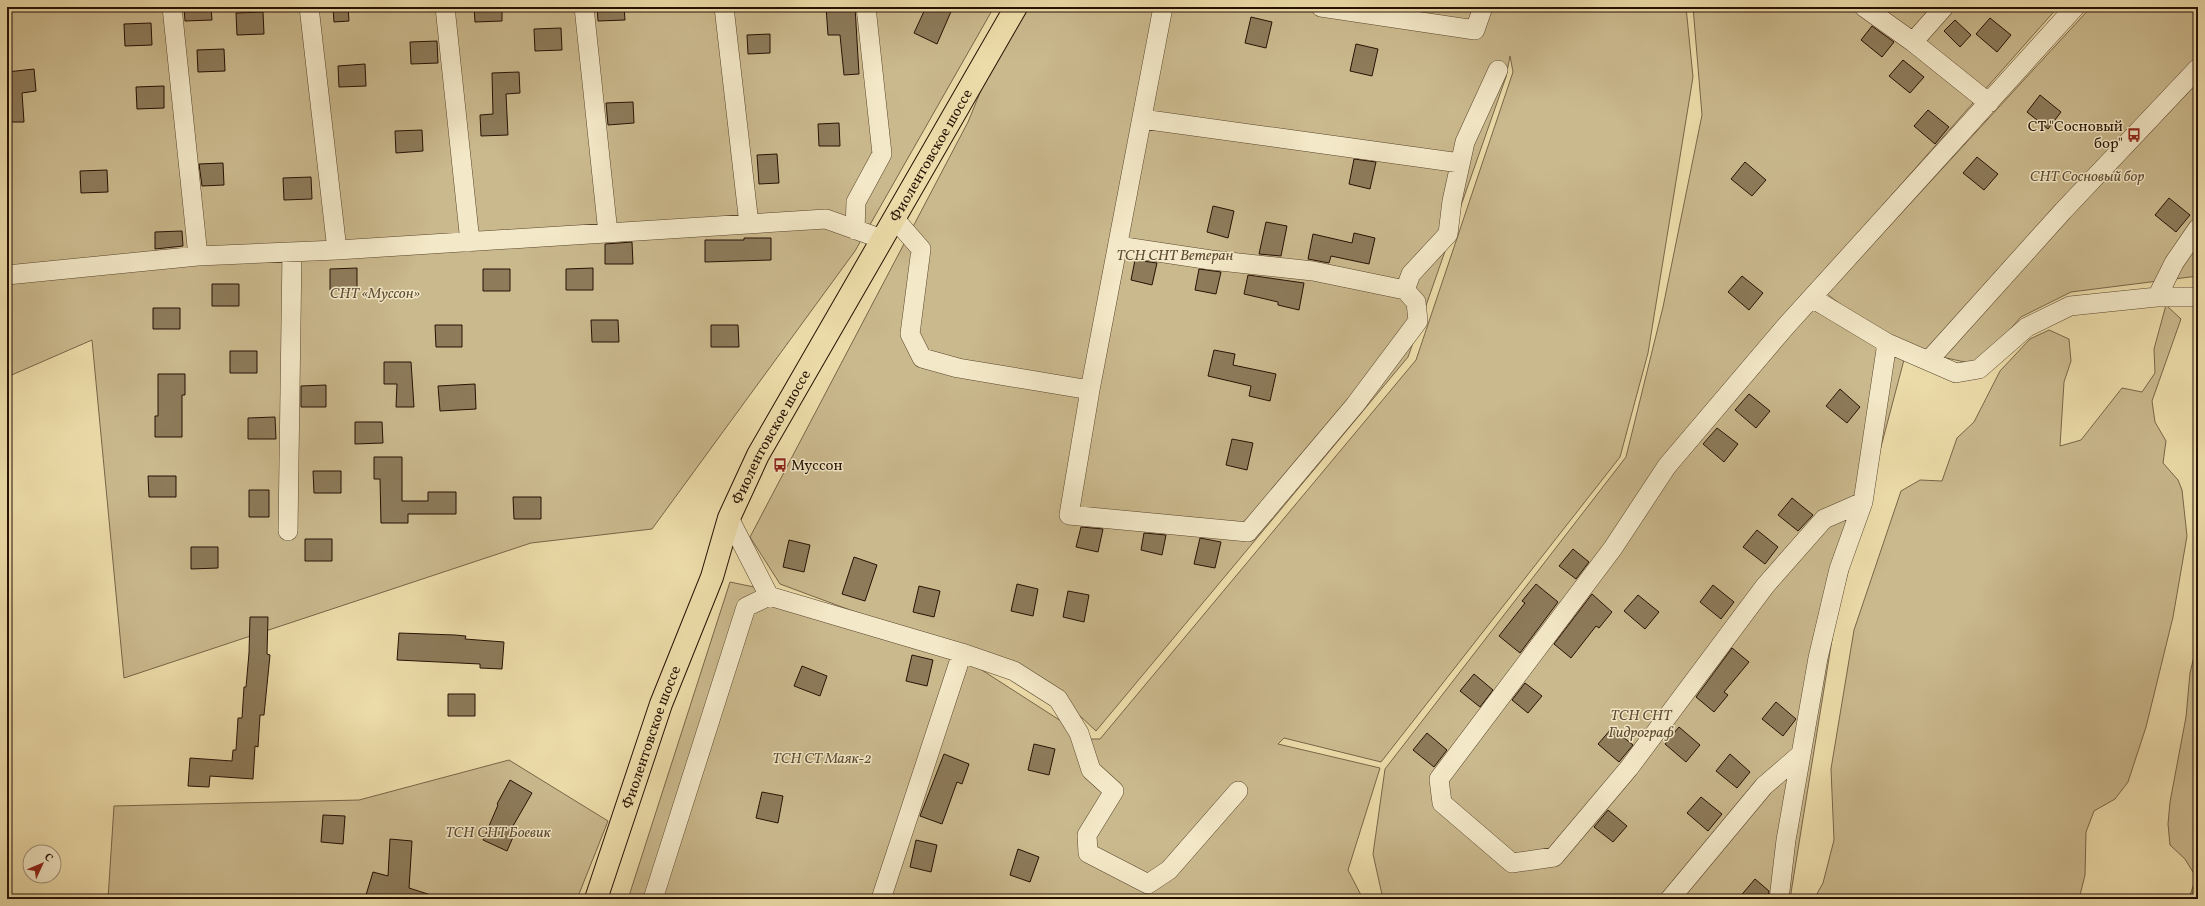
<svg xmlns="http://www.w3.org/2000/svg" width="2205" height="906" viewBox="0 0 2205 906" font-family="Vollkorn,serif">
	<rect width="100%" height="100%" fill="#ecdca9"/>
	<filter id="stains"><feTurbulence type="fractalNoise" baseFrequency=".005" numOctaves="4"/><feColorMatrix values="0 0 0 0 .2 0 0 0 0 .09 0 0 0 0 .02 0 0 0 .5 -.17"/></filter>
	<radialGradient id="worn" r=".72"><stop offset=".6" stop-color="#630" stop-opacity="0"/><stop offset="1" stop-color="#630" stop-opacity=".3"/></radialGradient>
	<path fill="#cab98d" stroke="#786548" d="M7,7H994L855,251L652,529L531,543L124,678L92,340L7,377Z
		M1015,7H1686L1693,77L1648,353L1620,457L1381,762L1284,738L1278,744L1380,768L1348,870L1363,899H628L730,582L778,592L974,665L1089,739H1100L1416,360L1513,72L1510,56L1506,77L1408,357L1096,731L1044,682L780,584L750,537L968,122Z
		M1693,7H2058L1797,302L1905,356L1835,621L1790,899H1383L1373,854L1385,769L1626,457L1663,307L1702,115Z
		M2091,7H2198V276L2071,292L2021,317L1978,365L1924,353L1885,338L1827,294Z
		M2166,305L2181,319L2152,401L2155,422L2166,441L2163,463L2178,480L2182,490L2187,536L2173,617L2146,727L2128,782L2115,799L2094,811L2086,832L2085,875L2079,899H1814L1823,883L1834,840L1831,769L1854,630L1901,491L1920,480L1942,481L1957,438L1974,422L2000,371L2030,339L2049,330L2069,339L2071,361L2064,382L2060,446L2081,440L2122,388L2142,392L2155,373L2154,349Z
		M2198,639V899H2189L2196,877L2185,859L2170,845L2168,824L2170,802L2186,717L2190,673Z
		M509,760L608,821L577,899H108L114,806L359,800Z"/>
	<path fill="#8d7b5a" stroke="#261104" d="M184,7H211L212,20L185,21Z
		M348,7L349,21L334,22L333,8Z
		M474,7H502V21L475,22Z
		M597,7H624L625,20L598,21Z
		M826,7H855L859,74L844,75L840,35H828Z
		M926,7H953L937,44L914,33Z
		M263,12L264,34L237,35L236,13Z
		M1251,17L1272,22L1266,48L1245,43Z
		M1990,18L2011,35L1997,52L1976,34Z
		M1955,20L1971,35L1960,47L1944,31Z
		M151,23L152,45L125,46L124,24Z
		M1872,26L1894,42L1882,57L1861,40Z
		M561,28L562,50L535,51L534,29Z
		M770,34V53L748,54L747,35Z
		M437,41L438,63L411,64L410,42Z
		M1356,44L1378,49L1372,76L1350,71Z
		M224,49L225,71L198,72L197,50Z
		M1903,60L1924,77L1910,93L1889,76Z
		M365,64L366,86L339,87L338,66Z
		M34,69L36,91L22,93L24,122H7V101H9L7,72Z
		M519,72L520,93L506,94L508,135L481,136L480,115L493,114L492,73Z
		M164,86V108L137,109L136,87Z
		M2040,95L2061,112L2048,129L2027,112Z
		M633,102L634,123L608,125L606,103Z
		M1928,110L1949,127L1935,144L1914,126Z
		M839,123L840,146H819L818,124Z
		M422,130L423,151L396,153L395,131Z
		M777,154L779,183L759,184L757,155Z
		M1977,157L1998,174L1984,190L1963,173Z
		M1354,159L1376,162L1370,189L1349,184Z
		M1745,162L1766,180L1752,196L1731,179Z
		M223,163L224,185L202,186L199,164Z
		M107,170L108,192L81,193L80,171Z
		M311,177L312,199L284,200L283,178Z
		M2169,198L2190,215L2176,232L2155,215Z
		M1213,206L1234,211L1228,238L1207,232Z
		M1266,222L1287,226L1281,256L1259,254Z
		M182,231L183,246L155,249V232Z
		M1354,233L1375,238L1369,264L1331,256L1329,263L1308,259L1313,234L1352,243Z
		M744,238H771V260L705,262V240H744Z
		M632,242L633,264H605V244Z
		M1135,260L1157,263L1152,285L1131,280Z
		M357,268V290H330V269Z
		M593,268V290H566V269Z
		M483,269H510V291H483Z
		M1199,269L1221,272L1216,294L1195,290Z
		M1248,275L1304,283L1299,310L1278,305V302L1244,294Z
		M1742,276L1763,293L1749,310L1728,292Z
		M212,284H239V306H212Z
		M153,308H180V329H153Z
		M591,320H618L619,342H592Z
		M435,325H462V347H436Z
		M711,325H738L739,347H711Z
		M1214,350L1235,354L1233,365L1276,374L1270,401L1249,396L1251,386L1208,376Z
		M230,351H257V373H230Z
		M384,362H411L414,407H396L397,384H384Z
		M158,374H185V395H182V437H155V416H158Z
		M475,384L476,409L440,411L438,386Z
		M326,385V407H301V386Z
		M1840,389L1860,407L1847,423L1826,406Z
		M1749,394L1770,411L1756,428L1735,410Z
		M275,417L276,439H248V418Z
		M355,422H382L383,443L355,444Z
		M1717,428L1738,444L1724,462L1703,444Z
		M1232,439L1253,443L1247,470L1226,465Z
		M374,457H402V501H428V492H456V514H408V523H381L380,479H374Z
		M313,471H341V493H314Z
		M148,476H176V497H149Z
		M249,490H269V517H249Z
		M513,497H541V519H514Z
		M1792,498L1813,515L1798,531L1778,515Z
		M1081,527L1103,529L1098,552L1076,547Z
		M1757,530L1778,547L1765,564L1743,547Z
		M1144,533L1166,535L1162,555L1141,550Z
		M1200,538L1221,542L1215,568L1194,564Z
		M305,539H332V561H305Z
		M789,540L810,545L804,572L783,567Z
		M191,547H218V568L191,569Z
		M1573,549L1589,562L1576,579L1559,566Z
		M854,557L877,565L865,601L842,594Z
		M1017,584L1038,589L1033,616L1011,611Z
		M1536,584L1558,602L1520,653L1499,636L1525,603L1522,601Z
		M1713,585L1734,602L1721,619L1700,602Z
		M919,586L940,591L934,617L913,612Z
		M1068,591L1089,595L1084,622L1063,617Z
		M1592,594L1612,612L1599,628L1596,626L1571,658L1554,644Z
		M1638,595L1659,612L1645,629L1624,611Z
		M250,617H268L267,654L270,655L264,715H260L258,747L255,746L253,779L210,776L209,787L188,786L190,758L232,761L233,750H236L238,718H242L244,687H246L249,653Z
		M399,633L455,635L466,636L465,639L504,642L502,669L480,668V664L397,660Z
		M1732,648L1749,662L1724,692L1728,695L1714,712L1696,697Z
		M912,655L933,660L927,686L906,681Z
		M802,666L827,676L820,696L794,686Z
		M1474,674L1493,690L1480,707L1460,691Z
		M1525,683L1542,696L1528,713L1512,700Z
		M448,694H475V716H448Z
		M1776,702L1796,719L1783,736L1762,719Z
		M1679,727L1700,745L1686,762L1665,744Z
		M1612,728L1633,745L1619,762L1598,744Z
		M1427,733L1447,750L1434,767L1413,750Z
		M1034,744L1055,749L1049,775L1028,770Z
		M944,754L969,764L962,784L957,782L942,824L920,816Z
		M1730,754L1750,772L1737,788L1716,771Z
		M510,780L532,793L513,826L517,828L507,851L483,840L498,805L497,804Z
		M762,792L783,796L778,823L756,818Z
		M1701,797L1722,814L1708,831L1687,813Z
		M1608,810L1627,826L1613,842L1594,827Z
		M323,815L345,816L343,844L321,842Z
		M390,839L412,841L409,888L434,896V899H379L366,895L373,872L388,876Z
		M916,840L937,845L931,872L910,867Z
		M1018,849L1039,857L1030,882L1010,875Z
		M1755,879L1769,891L1768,899H1738Z"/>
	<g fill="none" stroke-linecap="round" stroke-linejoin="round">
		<defs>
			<path id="minor" d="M172,7L198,256
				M309,7L337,250
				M445,7L470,242
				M584,7L608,233
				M724,7L749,224
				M1163,7L1090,390L1069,515L1248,532L1355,405L1418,321L1416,302L1405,290L1411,274L1448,234L1452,201L1465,142L1498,70
				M1321,7L1475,30L1483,7
				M1864,7L1913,42L1989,103
				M1913,42L1944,7
				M1142,119L1460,163
				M894,218L921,249L910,334L922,358L958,368L1090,390
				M855,230L856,202L882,154L866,7
				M1118,246L1211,260L1313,271L1405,290
				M7,275L198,256L337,250L826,219L882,239
				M2157,297L2174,263L2198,228
				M1812,298L1887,343L1956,373L1979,369L2027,327L2070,306L2157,297H2198
				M1887,343L1863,502L1824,519L1765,586L1629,768L1554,857L1512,863L1442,803L1439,779L1613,548L1667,466L1786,326L2075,7
				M1929,360L2063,211L2198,68
				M729,518L769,596L962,653L1014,671L1058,699L1079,733L1091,770L1114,791L1087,835L1088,853L1148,884L1169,870L1238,791
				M288,531L292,252
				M653,899L746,607L769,596
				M881,899L962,653
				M1670,899L1764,786L1801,754
				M1779,899L1786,840L1818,658L1839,569L1863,502"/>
			<g id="major">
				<path id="s1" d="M596,899L661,704L712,577L729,518L758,455L1016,7"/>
			</g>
		</defs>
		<use href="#minor" stroke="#58442d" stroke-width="20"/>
		<use href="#major" stroke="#261104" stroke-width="24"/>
		<use href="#minor" stroke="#f3e8c7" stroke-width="19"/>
		<use href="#major" stroke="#ecdca9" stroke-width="22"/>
	</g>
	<defs>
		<symbol id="bus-bare" viewBox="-9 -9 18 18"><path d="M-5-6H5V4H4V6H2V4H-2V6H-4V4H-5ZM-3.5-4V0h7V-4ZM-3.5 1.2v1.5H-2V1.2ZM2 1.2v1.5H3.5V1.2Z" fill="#8f2418" stroke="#f3e8c7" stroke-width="2.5" paint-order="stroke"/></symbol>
	</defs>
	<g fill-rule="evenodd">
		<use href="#bus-bare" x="2124" y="125" width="20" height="20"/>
		<use href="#bus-bare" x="770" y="455" width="20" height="20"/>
	</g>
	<g text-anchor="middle" stroke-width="3" stroke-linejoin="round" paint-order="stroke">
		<g font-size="15" fill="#261104" stroke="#f3e8c7" text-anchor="end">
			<text x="2123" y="131">СТ "Сосновый<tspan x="2123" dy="17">бор"</tspan></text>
			<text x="791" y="470" text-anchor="start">Муссон</text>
		</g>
		<g font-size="15" fill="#261104" stroke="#f3e8c7">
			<text dy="5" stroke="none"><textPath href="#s1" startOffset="819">Фиолентовское шоссе</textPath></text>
			<text dy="5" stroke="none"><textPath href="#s1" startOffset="495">Фиолентовское шоссе</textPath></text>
			<text dy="5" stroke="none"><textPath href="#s1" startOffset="171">Фиолентовское шоссе</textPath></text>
		</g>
		<g font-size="15" font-style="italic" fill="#5f4c34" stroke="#f3e8c7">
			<text x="2087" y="181">СНТ Сосновый бор</text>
			<text x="1175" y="260">ТСН СНТ Ветеран</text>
			<text x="375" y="298">СНТ «Муссон»</text>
			<text x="1641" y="720">ТСН СНТ<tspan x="1641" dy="17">Гидрограф</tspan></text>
			<text x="822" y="763">ТСН СТ Маяк-2</text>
			<text x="498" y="837">ТСН СНТ Боевик</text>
		</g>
	</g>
	<rect width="2205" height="906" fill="none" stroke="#ecdca9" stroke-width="24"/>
	<rect x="8" y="8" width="2189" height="890" fill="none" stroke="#261104" stroke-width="2"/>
	<rect x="12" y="12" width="2181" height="882" fill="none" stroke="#261104"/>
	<g transform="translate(42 864) rotate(46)"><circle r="19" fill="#f3e8c7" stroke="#a19279"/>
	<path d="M0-3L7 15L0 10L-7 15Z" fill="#8f2418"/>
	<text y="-6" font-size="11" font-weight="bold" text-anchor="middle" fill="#261104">С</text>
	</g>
	<rect width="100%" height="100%" filter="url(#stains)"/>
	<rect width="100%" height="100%" fill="url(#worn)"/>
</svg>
